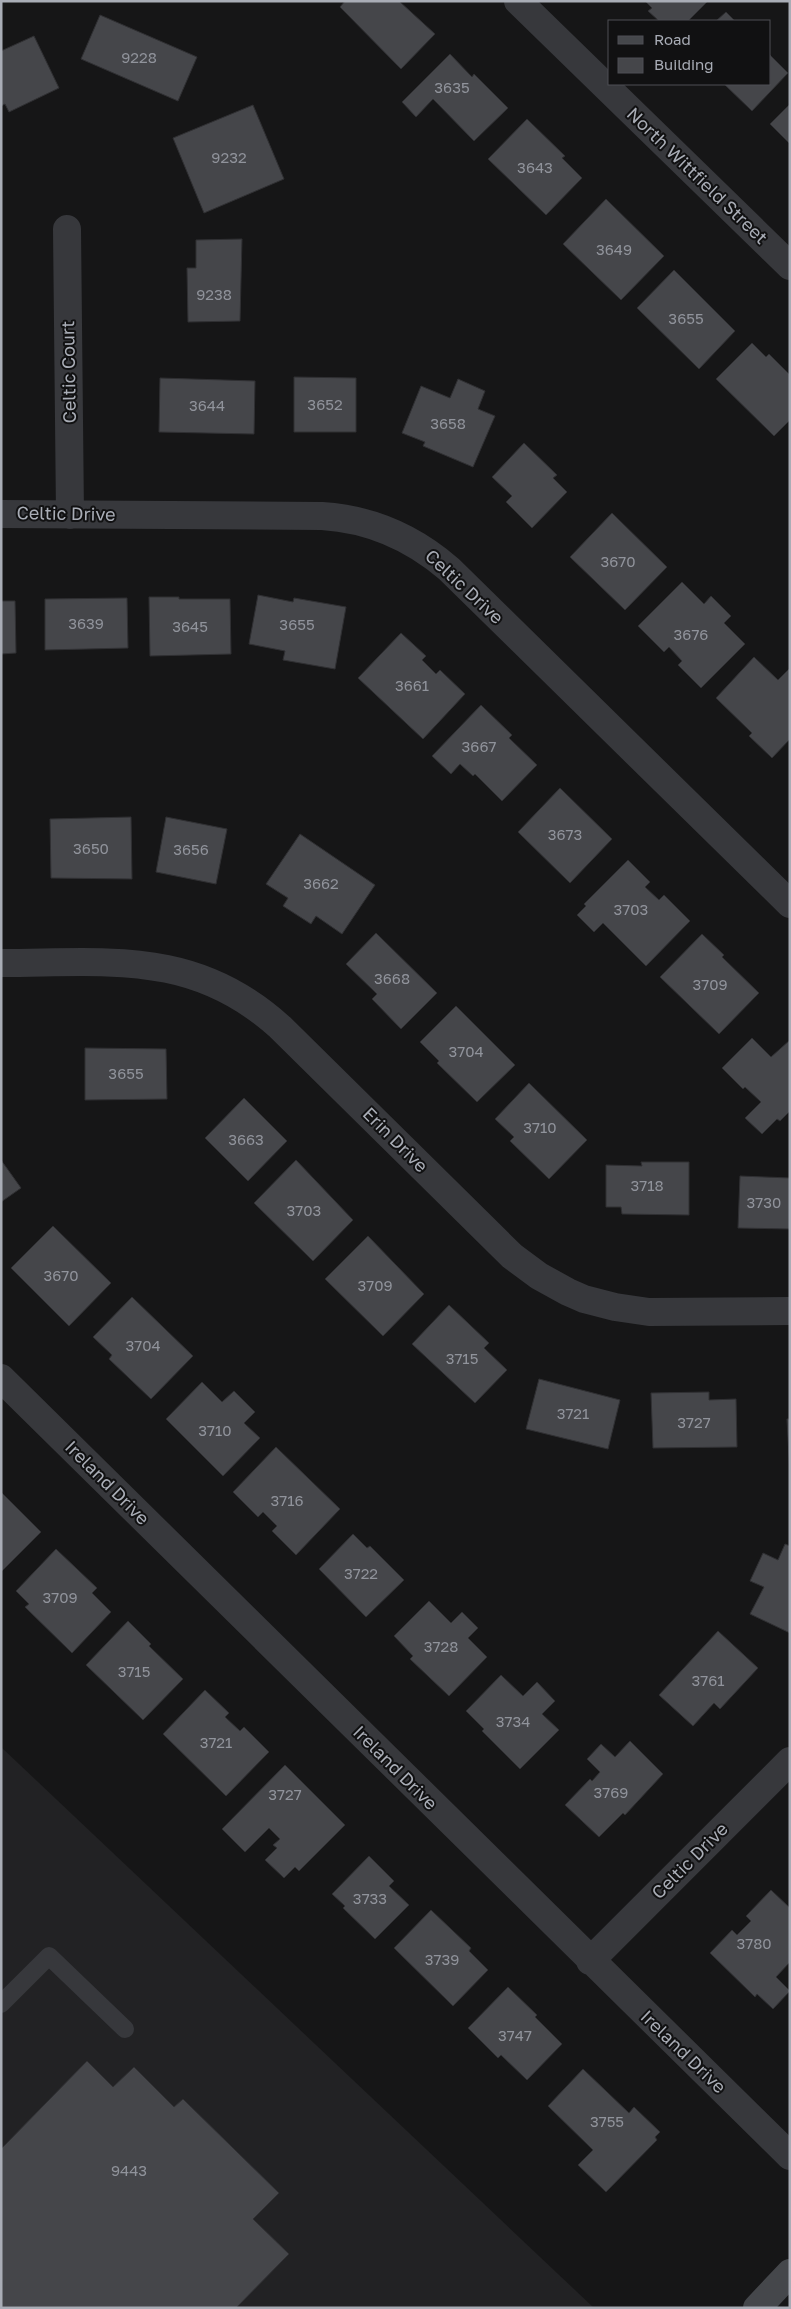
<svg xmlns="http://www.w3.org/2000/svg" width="791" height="2309" viewBox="0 0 791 2309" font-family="'Golos Text',sans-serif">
	<rect width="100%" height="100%" fill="#161617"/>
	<path fill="#222224" d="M1,1747L594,2308H1Z"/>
	<path fill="#45464a" stroke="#303033" d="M345,1H399L435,34L401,69L340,7Z
		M645,1H708L688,21H659L648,11L652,8Z
		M726,12L735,21H716Z
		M100,15L197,57L178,101L81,59Z
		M34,36L59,88L9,112L5,104L1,106V51Z
		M450,54L472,77L474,74L508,108L474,141L433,99L416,117L402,102Z
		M770,55L788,73L752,111L724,84H770Z
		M790,104V144L770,124Z
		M253,105L284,179L204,213L173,138Z
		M527,119L565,156L562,158L582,178L546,215L488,159Z
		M606,199L664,256L621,300L563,244Z
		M242,239L240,321L188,322L187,268H196V240Z
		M674,270L735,331L699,369L637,308Z
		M752,343L766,357L769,354L790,375V420L774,436L716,379Z
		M294,377L356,378V432H294Z
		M160,378L255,381L254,434L159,432Z
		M458,379L485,391L478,409L495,416L473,467L423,446L425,442L402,433L421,386L450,398Z
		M524,443L557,475L553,478L567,492L532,528L506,502L512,496L492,477Z
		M612,513L667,567L625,610L570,557Z
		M682,582L704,604L711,596L731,616L724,623L745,644L701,688L678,665L682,661L669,647L664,652L638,626Z
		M258,595L293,602L294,598L346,607L335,669L283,660L285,651L249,644Z
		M149,597H179V599H230L231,654L150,656Z
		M127,598L128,648L45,650V599Z
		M1,601H15L16,653L1,654Z
		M401,633L426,656L422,660L436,674L440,670L465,694L423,739L358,678Z
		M754,657L778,680L790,668V739L772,758L749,736L752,733L716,698Z
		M481,705L512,735L509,738L537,765L502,801L475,774L473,776L460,764L451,774L432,756Z
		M560,788L612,839L570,883L518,832Z
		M131,817L132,879L51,878L50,819Z
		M166,817L227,829L216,884L156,872Z
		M300,834L375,885L342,934L316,916L311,924L283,906L288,898L266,884Z
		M628,860L650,882L645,887L659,900L664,895L690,921L646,966L603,923L594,932L577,915L586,906L584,904Z
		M376,933L437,993L401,1029L372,999L377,994L346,964Z
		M702,934L724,955L722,957L759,993L719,1034L660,977Z
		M456,1006L515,1065L477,1102L437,1063L439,1061L420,1042Z
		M752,1038L771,1057L790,1040V1111L780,1121L777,1119L762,1134L745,1118L761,1102L745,1087L743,1089L722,1068Z
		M85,1048L166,1049L167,1099L85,1100Z
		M529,1083L587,1140L549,1179L510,1141L514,1137L495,1119Z
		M244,1098L287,1141L248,1181L205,1138Z
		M1,1160L21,1188L1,1202Z
		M296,1160L353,1220L313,1261L254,1203Z
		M641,1162H689V1215L622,1214L621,1207H606V1165L642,1166Z
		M740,1176L790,1178V1229L738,1228Z
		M53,1226L111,1283L69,1326L11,1268Z
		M368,1236L424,1294L383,1336L325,1279Z
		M132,1297L193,1356L151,1399L109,1359L112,1355L93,1337Z
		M449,1305L489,1343L484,1348L507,1370L475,1403L412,1344Z
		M539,1379L620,1400L608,1449L526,1429Z
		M202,1382L222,1402L234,1391L255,1412L244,1423L260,1438L223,1476L166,1419Z
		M709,1392V1400L736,1399L737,1447L653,1448L651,1393Z
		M787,1419H790V1475Z
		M276,1447L340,1509L296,1555L272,1531L277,1526L263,1512L258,1517L233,1492Z
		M1,1492L41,1532L1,1572Z
		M353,1534L367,1548L370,1546L404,1580L366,1617L319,1569Z
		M785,1544L790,1546V1633L750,1614L764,1587L750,1581L763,1553L778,1560Z
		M56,1549L97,1588L92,1593L111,1612L72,1653L25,1607L29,1604L16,1591Z
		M429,1601L451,1623L462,1612L478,1628L468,1638L487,1657L449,1696L410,1659L413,1656L394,1636Z
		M128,1621L151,1644L149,1646L183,1679L143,1720L86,1665Z
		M718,1631L758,1668L720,1709L714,1703L693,1726L659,1695Z
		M501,1675L523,1696L537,1682L555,1701L542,1714L559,1730L520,1769L482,1731L484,1729L466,1711Z
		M205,1690L229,1713L225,1717L240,1731L244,1727L269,1752L226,1796L163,1734Z
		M630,1741L663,1774L625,1815L623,1813L599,1837L565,1805L590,1779L592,1781L600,1772L587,1759L601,1744L615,1757Z
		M285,1765L345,1825L299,1871L295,1867L284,1878L265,1860L277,1848L273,1845L280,1839L269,1828L245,1852L222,1829Z
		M369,1856L394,1881L389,1886L409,1905L375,1939L343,1908L345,1906L332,1894Z
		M771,1890L790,1908V1962L776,1977L790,1991L773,2009L757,1994L755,1997L710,1953L732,1930L737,1935L751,1921L746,1916Z
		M431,1910L471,1948L469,1951L488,1970L453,2006L394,1948Z
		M508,1987L537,2015L535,2017L562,2044L527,2080L501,2055L498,2058L468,2028Z
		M87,2061L113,2087L134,2067L174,2107L183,2099L279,2193L253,2219L289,2254L236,2308L1,2307V2149Z
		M583,2069L629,2113L634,2107L660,2132L655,2137L657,2140L606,2192L578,2165L593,2150L548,2106Z"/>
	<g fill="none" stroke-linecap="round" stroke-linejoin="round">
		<path stroke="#37383c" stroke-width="18" d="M1,2004L49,1956L125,2029"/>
		<path stroke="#37383c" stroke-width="28" d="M518,1L790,266
			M67,229L70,515
			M1,514L322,516C370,519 412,537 449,569L790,904
			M1,963C108,963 194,949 280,1027L512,1256L539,1276L568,1292L584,1299L615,1307L649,1312L790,1311
			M1,1378L790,2156
			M590,1961L790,1761"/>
		<path stroke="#45474b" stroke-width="28" d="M757,2308L790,2273"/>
	</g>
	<g text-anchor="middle" stroke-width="4" stroke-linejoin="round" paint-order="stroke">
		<g font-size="15" fill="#90939b">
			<text x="139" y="63">9228</text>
			<text x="452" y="93">3635</text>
			<text x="229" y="163">9232</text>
			<text x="535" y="173">3643</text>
			<text x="614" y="255">3649</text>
			<text x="214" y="300">9238</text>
			<text x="686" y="324">3655</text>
			<text x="325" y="410">3652</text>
			<text x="207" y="411">3644</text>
			<text x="448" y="429">3658</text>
			<text x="618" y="567">3670</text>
			<text x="86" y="629">3639</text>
			<text x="297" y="630">3655</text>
			<text x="190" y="632">3645</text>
			<text x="691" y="640">3676</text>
			<text x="412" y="691">3661</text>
			<text x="479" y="752">3667</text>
			<text x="565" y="840">3673</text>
			<text x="91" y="854">3650</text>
			<text x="191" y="855">3656</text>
			<text x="321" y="889">3662</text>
			<text x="631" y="915">3703</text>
			<text x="392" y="984">3668</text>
			<text x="710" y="990">3709</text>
			<text x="466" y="1057">3704</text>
			<text x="126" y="1079">3655</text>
			<text x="540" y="1133">3710</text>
			<text x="246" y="1145">3663</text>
			<text x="647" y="1191">3718</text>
			<text x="764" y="1208">3730</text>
			<text x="304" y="1216">3703</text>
			<text x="61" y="1281">3670</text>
			<text x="375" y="1291">3709</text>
			<text x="143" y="1351">3704</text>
			<text x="462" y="1364">3715</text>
			<text x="573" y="1419">3721</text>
			<text x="694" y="1428">3727</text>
			<text x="215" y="1436">3710</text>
			<text x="287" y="1506">3716</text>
			<text x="361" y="1579">3722</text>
			<text x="60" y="1603">3709</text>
			<text x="441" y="1652">3728</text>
			<text x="134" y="1677">3715</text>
			<text x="708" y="1686">3761</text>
			<text x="513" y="1727">3734</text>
			<text x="216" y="1748">3721</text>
			<text x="611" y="1798">3769</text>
			<text x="285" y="1800">3727</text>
			<text x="370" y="1904">3733</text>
			<text x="754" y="1949">3780</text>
			<text x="442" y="1965">3739</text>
			<text x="515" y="2041">3747</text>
			<text x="607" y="2127">3755</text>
			<text x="129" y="2176">9443</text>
		</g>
		<g font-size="18" fill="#a9adb6" stroke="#111112">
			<text transform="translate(697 176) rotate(44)" y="6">North Wittfield Street</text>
			<text transform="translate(69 372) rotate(-91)" y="6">Celtic Court</text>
			<text transform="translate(66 514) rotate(1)" y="6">Celtic Drive</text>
			<text transform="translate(464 587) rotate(43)" y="6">Celtic Drive</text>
			<text transform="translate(395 1140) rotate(45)" y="6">Erin Drive</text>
			<text transform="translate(107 1483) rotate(45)" y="6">Ireland Drive</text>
			<text transform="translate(395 1768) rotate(45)" y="6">Ireland Drive</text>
			<text transform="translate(690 1861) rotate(-45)" y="6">Celtic Drive</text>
			<text transform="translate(683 2052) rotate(44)" y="6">Ireland Drive</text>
		</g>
	</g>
	<rect width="791" height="2309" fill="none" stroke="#a9adb6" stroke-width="5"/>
	<rect x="608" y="20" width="162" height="65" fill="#111112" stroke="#4e4f54"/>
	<rect x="618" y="36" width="25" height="8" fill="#45474b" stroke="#4e4f54"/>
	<text x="654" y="45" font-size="15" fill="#a9adb6">Road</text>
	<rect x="618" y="58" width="25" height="15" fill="#45464a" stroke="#4e4f54"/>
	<text x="654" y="70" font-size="15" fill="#a9adb6">Building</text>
</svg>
